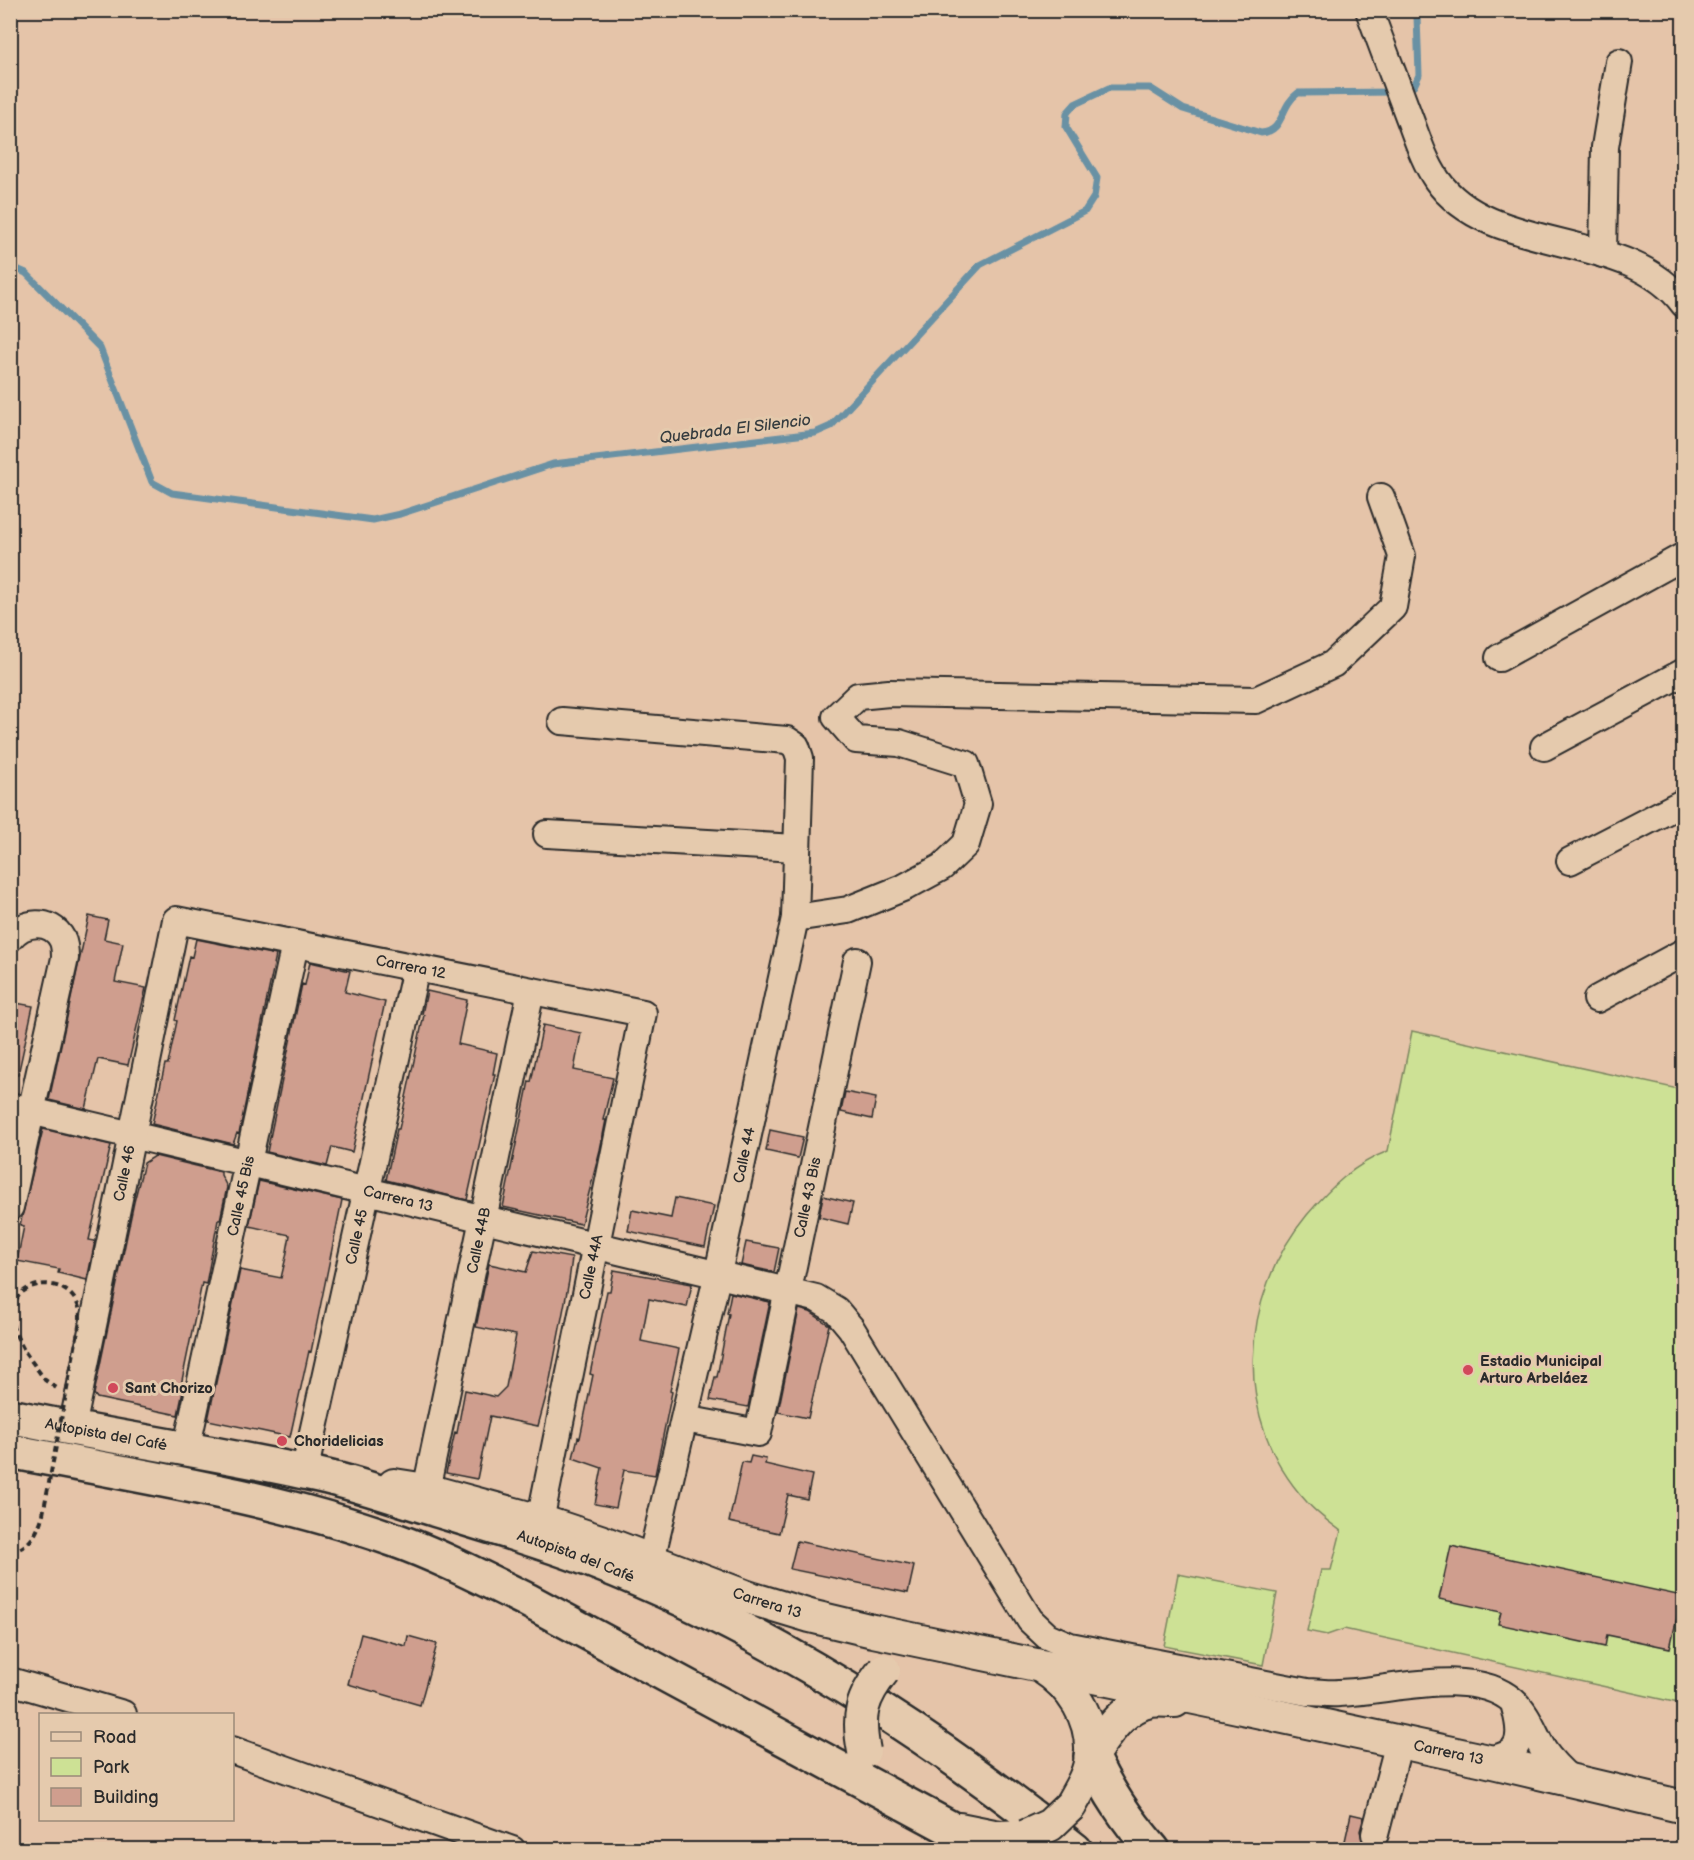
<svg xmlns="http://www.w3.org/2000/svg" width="1694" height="1860" viewBox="0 0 1694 1860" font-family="'Balsamiq Sans',sans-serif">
	<rect width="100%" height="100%" fill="#e5c4a9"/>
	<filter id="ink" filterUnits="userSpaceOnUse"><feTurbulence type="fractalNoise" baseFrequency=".0167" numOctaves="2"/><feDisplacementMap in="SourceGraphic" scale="12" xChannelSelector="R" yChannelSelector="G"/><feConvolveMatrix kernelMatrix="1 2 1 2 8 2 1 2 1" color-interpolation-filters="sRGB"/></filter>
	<g filter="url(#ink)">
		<path fill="#cde195" stroke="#7c8660" stroke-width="1.5" d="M1412,1031L1683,1090V1704L1344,1629L1327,1635L1307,1631L1321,1570H1331L1341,1531C1329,1522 1316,1513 1306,1501C1232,1420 1239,1297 1307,1215C1330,1188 1354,1164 1388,1151Z
			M1178,1574L1277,1593L1263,1665L1164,1646Z"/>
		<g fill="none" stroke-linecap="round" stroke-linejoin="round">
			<path stroke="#6991a4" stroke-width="7" d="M1406,92L1414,86L1419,75L1417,17L1420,10
				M10,266L26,273L100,348L152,482L172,493L373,520L400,514L553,464L815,433L831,426L980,265L1085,211L1094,197L1097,178L1066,127L1067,113L1075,104L1109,88H1150L1183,109L1261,133C1285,131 1279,107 1298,93L1395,92"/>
		</g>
		<path fill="#cf9e8e" stroke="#2b2b2b" stroke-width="1.5" d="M89,916L108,920L104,939L123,943L115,982L146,988L128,1065L98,1059L86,1109L49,1100Z
			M196,939L276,955L239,1134L237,1133L233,1144L152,1124L165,1064H168L177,1021L175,1020L189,956L192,957Z
			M310,962L350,971L345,992L385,1002L352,1152L332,1147L327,1166L267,1152L302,984L305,985Z
			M427,991L467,1000L458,1044L497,1053L493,1074H495L467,1200L386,1180L397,1129H399L424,1015L422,1014Z
			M10,1002L33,1006L18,1075L10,1074Z
			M543,1025L581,1033L574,1070L613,1078L603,1120H606L600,1150L581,1224L503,1207L529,1081L531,1082Z
			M845,1092L876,1098L872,1119L841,1112Z
			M43,1129L111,1145L89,1240L95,1241L87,1280L58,1273L59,1269L17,1261L24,1226L20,1225Z
			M770,1130L803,1137L798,1158L766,1151Z
			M155,1156L221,1172V1175L227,1187L220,1220H218L206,1284L202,1283L180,1390L183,1391L178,1415L97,1398L94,1394L134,1202L144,1163Z
			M259,1181L342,1200L311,1352L309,1351L290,1437L208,1420L240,1270L281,1278L286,1257L290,1235L249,1226Z
			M823,1196L853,1203L848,1224L819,1217Z
			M675,1198L714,1206L705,1247L628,1231L632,1210L671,1218Z
			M746,1242L779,1248L774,1272L741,1265Z
			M533,1251L572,1258L569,1281L549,1385L538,1426L490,1416L477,1479L446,1473L455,1432L457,1433L465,1390L496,1397L506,1387L512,1356L516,1335L476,1327L489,1264L526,1272Z
			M614,1270L692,1284L687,1307L649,1299L641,1341L679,1349L670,1391L672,1392L655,1475L624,1470L616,1508L595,1504L602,1468L573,1458L578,1437L580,1438L593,1375L590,1374L607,1291H610Z
			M731,1293L770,1302L748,1407L710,1400L715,1377H717L729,1314L727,1313Z
			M799,1309L810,1312L829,1325L808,1418L778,1412Z
			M751,1456L766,1459L765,1464L812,1475L807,1499L788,1495L779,1533L729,1522L742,1462L749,1463Z
			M797,1541L914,1566L908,1593L790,1569Z
			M1451,1546L1682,1596L1670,1648L1607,1635L1605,1647L1498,1624L1501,1612L1439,1599Z
			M361,1634L406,1646L408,1636L437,1644L420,1705L348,1684Z
			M1351,1814L1364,1817L1360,1831L1363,1842L1360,1850H1343Z"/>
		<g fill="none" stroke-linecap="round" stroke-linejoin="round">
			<defs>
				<g id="minor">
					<path d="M1369,10C1382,46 1396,82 1409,117C1417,138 1424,161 1437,180C1491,257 1627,227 1684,304"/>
					<path d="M1603,254L1605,147L1619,62"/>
					<path d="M1499,658L1684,556"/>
					<path d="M562,721L787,740L796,746L800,758L795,918L718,1273L651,1560"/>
					<path d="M1544,747L1684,672"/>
					<path d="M547,834L797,848"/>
					<path d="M1570,861L1684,802"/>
					<path d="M795,918L848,910L905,887L942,867L966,844L978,804L966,764L899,743L856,740L836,717L858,696L889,693L1256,700L1333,664L1393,607L1402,556L1381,497"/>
					<path d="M10,938C23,921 51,918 62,939C65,945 65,952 65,958L10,1207"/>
					<path d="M1597,999L1684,952"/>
					<path id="s1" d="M10,1106L816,1298L836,1310L851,1328L1030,1620L1047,1636L1070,1646L1307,1692C1318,1692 1329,1694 1339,1693C1389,1692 1472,1665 1513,1701C1528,1714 1534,1734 1544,1751C1552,1763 1562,1772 1572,1781"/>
					<path id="s2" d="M685,1419L758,1433L857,961"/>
					<path id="s3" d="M72,1428L176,920L643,1013L540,1521"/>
					<path id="s4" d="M186,1450L295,944"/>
					<path id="s5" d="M304,1473L416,968"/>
					<path id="s6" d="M426,1490L531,991"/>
					<path d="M10,1681L123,1714"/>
					<path d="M232,1750L512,1850"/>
					<path d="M1484,1760C1521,1756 1524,1740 1515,1707"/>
					<path d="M1375,1834L1399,1742"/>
				</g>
				<g id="major">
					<path id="s7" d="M394,1485L426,1490L540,1521L600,1541L747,1597L810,1616L873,1631L1214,1702L1484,1760L1684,1807"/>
					<path d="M1042,1667C1072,1686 1093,1718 1091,1755C1090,1774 1079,1790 1070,1806"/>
					<path d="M1091,1756C1106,1735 1123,1706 1151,1701C1158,1700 1167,1701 1175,1701"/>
					<path d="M959,1829L999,1837L1026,1836"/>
				</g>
				<g id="highway">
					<path id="s8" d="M10,1416C115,1438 222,1453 327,1477C368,1487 409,1502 450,1514C498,1529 548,1543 595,1562C769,1630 929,1733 1075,1850"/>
					<path d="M10,1451C139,1476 271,1496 395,1540C440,1556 484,1579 527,1600L991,1850"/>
					<path d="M1091,1756C1108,1792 1126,1819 1153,1850"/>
				</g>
			</defs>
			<use href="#minor" stroke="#2b2b2b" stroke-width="30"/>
			<use href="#major" stroke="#2b2b2b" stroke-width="36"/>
			<use href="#highway" stroke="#2b2b2b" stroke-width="38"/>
			<path stroke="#2b2b2b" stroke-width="4" stroke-dasharray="6 4.5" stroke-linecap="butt" d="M25,1352L45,1380L58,1389"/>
			<use href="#minor" stroke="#e5caad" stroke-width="26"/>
			<use href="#major" stroke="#e5caad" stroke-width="32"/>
			<use href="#highway" stroke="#e5caad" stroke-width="33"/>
			<defs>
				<path id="major-bridge" d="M864,1751C857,1716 861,1698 884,1670
					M1026,1836L1050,1825L1070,1806"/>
			</defs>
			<use href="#major-bridge" stroke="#2b2b2b" stroke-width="36" stroke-linecap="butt"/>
			<path stroke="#2b2b2b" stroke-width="4" stroke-dasharray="6 4.5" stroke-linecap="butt" d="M10,1552C30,1548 38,1532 43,1514L80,1321C80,1315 80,1308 77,1303C61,1272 10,1281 11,1318C12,1330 20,1342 25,1352"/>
			<use href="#major-bridge" stroke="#e5caad" stroke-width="32"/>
		</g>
	</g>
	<g fill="#d1495b" stroke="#e5caad" stroke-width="2">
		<circle cx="1468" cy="1370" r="6"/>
		<circle cx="113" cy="1388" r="6"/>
		<circle cx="282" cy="1441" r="6"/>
	</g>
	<g text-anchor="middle" stroke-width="6" stroke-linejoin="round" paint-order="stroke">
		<g font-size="15" fill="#2b2b2b" stroke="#e5caad">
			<text dy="5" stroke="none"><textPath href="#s3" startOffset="758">Carrera 12</textPath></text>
			<text transform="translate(744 1155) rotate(-78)" y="5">Calle 44</text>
			<text dy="5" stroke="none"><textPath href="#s3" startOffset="260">Calle 46</textPath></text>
			<text dy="5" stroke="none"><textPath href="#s4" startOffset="260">Calle 45 Bis</textPath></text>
			<text dy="5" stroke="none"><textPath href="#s2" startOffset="315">Calle 43 Bis</textPath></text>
			<text dy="5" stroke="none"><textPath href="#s1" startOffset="399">Carrera 13</textPath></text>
			<text dy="5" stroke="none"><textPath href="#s5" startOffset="242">Calle 45</textPath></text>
			<text dy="5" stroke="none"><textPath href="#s6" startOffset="255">Calle 44B</textPath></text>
			<text transform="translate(591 1267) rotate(-78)" y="5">Calle 44A</text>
			<text dy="5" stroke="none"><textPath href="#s8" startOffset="98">Autopista del Café</textPath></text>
			<text dy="5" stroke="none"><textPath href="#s8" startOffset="584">Autopista del Café</textPath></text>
			<text dy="5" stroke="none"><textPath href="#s7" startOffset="392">Carrera 13</textPath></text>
			<text dy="5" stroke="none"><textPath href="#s7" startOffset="1090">Carrera 13</textPath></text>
		</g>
		<g font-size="15" font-weight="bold" fill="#2b2b2b" stroke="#e5caad" text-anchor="start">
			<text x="1480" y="1366">Estadio Municipal<tspan x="1480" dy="17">Arturo Arbeláez</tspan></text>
			<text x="125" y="1393">Sant Chorizo</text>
			<text x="294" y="1446">Choridelicias</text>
		</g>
		<g font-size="16" font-style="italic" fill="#353c3f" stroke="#e5caad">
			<text transform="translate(735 428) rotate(-7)" y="6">Quebrada El Silencio</text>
		</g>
	</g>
	<rect width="1694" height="1860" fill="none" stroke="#e5caad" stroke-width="36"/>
	<rect x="18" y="18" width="1658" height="1824" fill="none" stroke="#2b2b2b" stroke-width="2" filter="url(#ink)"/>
	<rect x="39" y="1713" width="195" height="108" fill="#e5caad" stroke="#9b8a79" stroke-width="1.5"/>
	<rect x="51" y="1732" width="30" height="9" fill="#e5caad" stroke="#9b8a79" stroke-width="1.5"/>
	<text x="93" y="1743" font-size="18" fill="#2b2b2b">Road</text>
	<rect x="51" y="1758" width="30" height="18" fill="#cde195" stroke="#9b8a79" stroke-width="1.5"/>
	<text x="93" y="1773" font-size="18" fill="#2b2b2b">Park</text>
	<rect x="51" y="1788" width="30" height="18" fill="#cf9e8e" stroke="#9b8a79" stroke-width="1.5"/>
	<text x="93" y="1803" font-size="18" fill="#2b2b2b">Building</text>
</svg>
